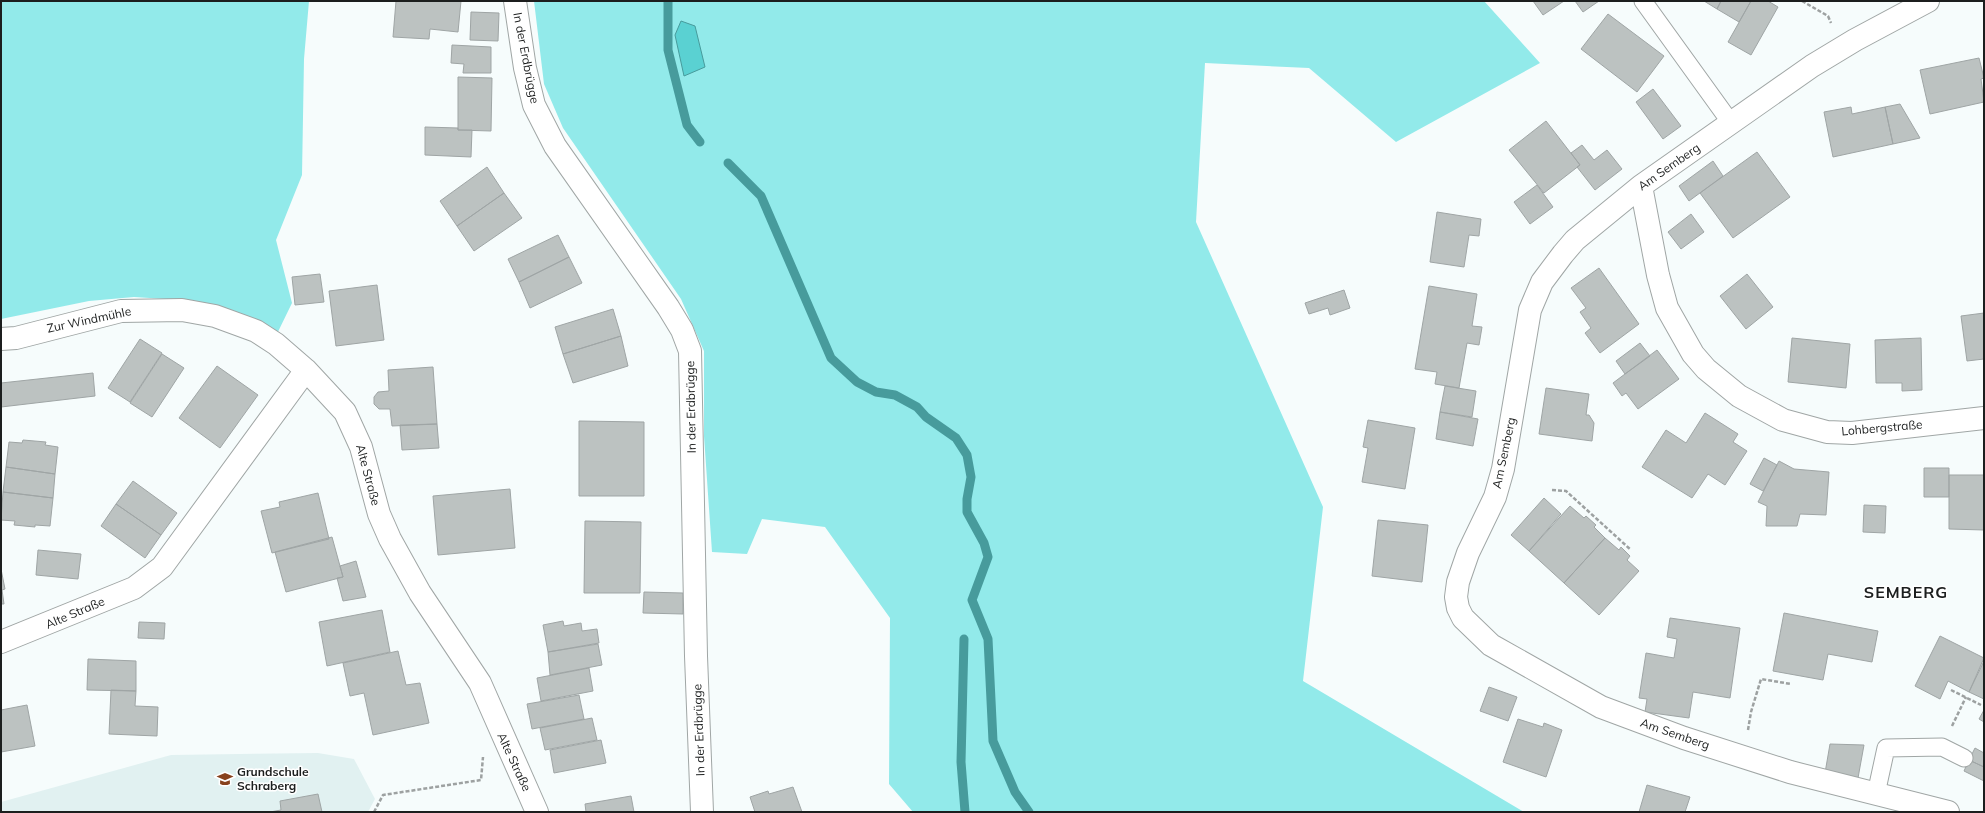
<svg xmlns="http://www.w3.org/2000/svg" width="1985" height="813" viewBox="0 0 1985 813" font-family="Mulish,sans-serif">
	<rect width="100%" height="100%" fill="#f6fcfc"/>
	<path fill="#e1f1f1" d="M318,753L354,759L375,799L368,812H1V802L171,755Z"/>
	<path fill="#92eaea" d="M1,1H309L304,59L302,175L276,240L292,303L274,340L181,300L134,297L89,301L1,319Z
		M534,1H1484L1540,63L1396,142L1309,68L1205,63L1196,222L1323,507L1303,681L1524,812H913L889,784L890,618L825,527L762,519L747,554L712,552L704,436V351L681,299L563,128L544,84Z"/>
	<path fill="#5ad1d2" stroke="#479b9c" d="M681,21L695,26L705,67L684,76L675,35Z"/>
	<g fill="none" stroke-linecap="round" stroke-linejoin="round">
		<path stroke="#479b9c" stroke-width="9" d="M668,1V50L687,125L700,142
			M728,163L761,196L831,358L857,382L876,392L895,395L917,407L926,417L956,438L967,455L971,477L967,499V512L984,543L988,557L972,600L988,639L993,741L1015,792L1029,812
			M964,639L961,762L965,812"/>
	</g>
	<path fill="#bcc2c1" stroke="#9fa5a5" d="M396,1H461L458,32L430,29L429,39L393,37Z
		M1533,1H1564L1543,15Z
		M1575,1H1599L1583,12Z
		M1704,1H1721L1717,9Z
		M1721,1H1751L1739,22L1717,9Z
		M1751,1H1768L1778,7L1751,55L1728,42Z
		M471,12L499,13L498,41L470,40Z
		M1608,14L1664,56L1637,92L1581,49Z
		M452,45L491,47V73H463L464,64L451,63Z
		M1979,58L1984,78L1981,79L1984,102L1930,114L1920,70Z
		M458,77L492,78L491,131L458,130Z
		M1653,89L1681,126L1663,139L1636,102Z
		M1900,104L1920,138L1893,144L1885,107Z
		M1851,107L1852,114L1885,107L1893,144L1833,157L1824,112Z
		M1546,121L1580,165L1544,193L1509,150Z
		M425,127L458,128V130H472L471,157L425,155Z
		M1582,145L1594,160L1607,150L1622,169L1595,190L1577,167L1580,165L1571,153Z
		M1757,152L1790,197L1733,238L1700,193Z
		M1713,161L1723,176L1689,201L1679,186Z
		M487,167L504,193L457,226L440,201Z
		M1537,185L1553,207L1530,224L1514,202Z
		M504,193L522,218L474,251L457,226Z
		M1437,212L1481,219L1479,236L1469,235L1464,267L1430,262Z
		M1691,214L1704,232L1681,249L1668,232Z
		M558,235L569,257L519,282L508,259Z
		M569,257L582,283L530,308L519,282Z
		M1599,268L1639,324L1600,353L1585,333L1591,328L1580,312L1586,308L1571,288Z
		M320,274L324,302L295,305L292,277Z
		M1747,274L1773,307L1746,329L1720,296Z
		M377,285L384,340L336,346L329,291Z
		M1429,286L1477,294L1472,326L1482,327L1479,345L1467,343L1459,388L1435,384L1437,372L1415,369Z
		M1344,290L1350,308L1330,315L1328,308L1309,314L1305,303Z
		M613,309L621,336L563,354L555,327Z
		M1984,313V359L1967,361L1961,316Z
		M621,336L628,366L573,383L563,354Z
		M1792,338L1850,344L1846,388L1788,382Z
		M1921,338L1922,390L1902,391V383H1876L1875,340Z
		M140,339L162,353L130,402L108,388Z
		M1640,343L1650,356L1625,374L1616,361Z
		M1657,350L1679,379L1638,409L1626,393L1622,396L1613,383Z
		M162,354L184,368L152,417L130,403Z
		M217,366L258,395L220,448L179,418Z
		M433,367L437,424L392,426L390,409H379L374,404V397L378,392L389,391L388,370Z
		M93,373L95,396L1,407V383Z
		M1445,386L1476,391L1472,417L1440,412Z
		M1546,388L1589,394L1586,415H1589L1594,423L1592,441L1539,434Z
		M1440,412L1478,419L1473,446L1436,439Z
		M1705,413L1738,434L1733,442L1747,451L1725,485L1708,474L1692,498L1642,467L1666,430L1686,443Z
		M1368,420L1415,428L1405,489L1362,482L1368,448L1363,447Z
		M579,421L644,422V496H579Z
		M437,424L439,448L402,450L400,425Z
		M23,440L46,442L45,445L58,447L55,474L6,467L9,442L22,443Z
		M1764,458L1777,465L1763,491L1750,484Z
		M1779,461L1794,469L1829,472L1826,515L1800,514L1797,526H1766L1767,506L1758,502Z
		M6,467L55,474L53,498L3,492Z
		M1924,468H1949V497H1924Z
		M1949,475H1984V530L1949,529Z
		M133,481L177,513L161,535L116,504Z
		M510,489L515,548L438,555L433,496Z
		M3,492L53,498L50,526L35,525V527L14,525L15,521L1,520Z
		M318,493L329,539L272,553L261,511L280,507L279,502Z
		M1544,498L1561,514L1529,551L1511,535Z
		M116,504L161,535L145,558L101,526Z
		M1864,505L1886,506L1885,533L1863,532Z
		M1570,506L1584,518L1586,516L1596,525L1594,527L1605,538L1564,583L1529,551Z
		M1378,520L1428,525L1422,582L1372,576Z
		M585,521L641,522L640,593H584Z
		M332,537L343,577L286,592L275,552Z
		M1605,538L1619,550L1621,547L1630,556L1627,560L1639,571L1599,615L1564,583Z
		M38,550L81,554L78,579L36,575Z
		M356,561L366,597L343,601L337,578L343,577L340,566Z
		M1,569L5,589L2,590L4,604H1Z
		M644,592L683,593V614L643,613Z
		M382,610L390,652L327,666L319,622Z
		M1784,613L1878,631L1872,662L1828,654L1823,680L1773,671Z
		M1670,618L1740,628L1730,698L1693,692L1689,718L1645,712L1647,699L1639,698L1646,653L1674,658L1677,639L1667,637Z
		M563,621L564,626L581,623L582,631L597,629L599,643L548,652L543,625Z
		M139,622L165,623L164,639L138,638Z
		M1940,636L1984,658L1969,692L1948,681L1940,699L1915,686Z
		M598,644L602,665L550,675L548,652Z
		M398,651L406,685L420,683L429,723L373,735L364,693L350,696L343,663Z
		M88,659L136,661V691L87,690Z
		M1984,661V699L1969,692Z
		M589,668L593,691L541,701L537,678Z
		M1489,687L1517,697L1508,721L1480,711Z
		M111,690L136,691L135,706L158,707L157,736L109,734Z
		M579,695L584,719L532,729L527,704Z
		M27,705L35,746L1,752V710Z
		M1984,710V722L1979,719Z
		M592,718L597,740L545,750L540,728Z
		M1518,719L1543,727L1544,723L1562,730L1546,777L1503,762Z
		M601,740L606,763L554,773L550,750Z
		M1830,744L1864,745L1858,778L1825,773Z
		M1975,748L1984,753V767L1969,760Z
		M1969,760L1984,767V781L1964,771Z
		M1647,785L1690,797L1685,812H1639Z
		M793,787L802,812H755L750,797L768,791L769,794Z
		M318,794L322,812H270L281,810L280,801Z
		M631,796L634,812H586L585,804Z"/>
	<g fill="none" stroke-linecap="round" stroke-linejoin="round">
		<defs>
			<path id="lane" d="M1643,1L1731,123
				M1876,794L1886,748L1942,747L1964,758"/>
			<path id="street" d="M515,1L525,68L534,105L555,146L668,307L682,330L690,351L696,656L702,812
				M1928,1L1855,40L1812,66L1641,186L1575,240L1563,254L1542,282L1530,310L1503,469L1495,497L1468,553L1458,582L1456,597L1458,608L1463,618L1491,645L1601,707L1684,738L1790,772L1948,812
				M1641,186L1658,275L1667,308L1693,354L1706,369L1739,396L1783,420L1827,432L1852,433L1984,418
				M1,339L16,338L121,311L182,310L215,316L256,331L276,344L306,370L345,412L361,447L379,514L390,539L420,593L480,683L537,812
				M1,642L134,588L162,567L306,370"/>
		</defs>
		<use href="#lane" stroke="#a0a6a5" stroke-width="19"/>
		<use href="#street" stroke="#a0a6a5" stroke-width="24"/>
		<path stroke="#9da1a1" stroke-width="2.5" stroke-dasharray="4 2" stroke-linecap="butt" d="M1802,1L1828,16L1831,23
			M1552,490L1566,491L1631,550
			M1951,690L1981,705
			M1952,726L1966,697
			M1748,730L1751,712L1761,679L1791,684
			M374,812L383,795L481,780L483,757"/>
		<use href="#lane" stroke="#fff" stroke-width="17"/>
		<use href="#street" stroke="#fff" stroke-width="22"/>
	</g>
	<defs>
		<symbol id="school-bare" viewBox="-9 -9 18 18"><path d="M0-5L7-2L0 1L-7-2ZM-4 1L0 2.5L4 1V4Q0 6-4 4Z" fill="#87411c" stroke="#fff" stroke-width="2.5" paint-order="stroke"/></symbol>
	</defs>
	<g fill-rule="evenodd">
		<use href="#school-bare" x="214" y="768" width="22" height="22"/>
	</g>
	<g text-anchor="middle" stroke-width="3" stroke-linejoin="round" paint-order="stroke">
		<g font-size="12" fill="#1c1e1e" stroke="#fff">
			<text transform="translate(526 58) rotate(79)" y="4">In der Erdbrügge</text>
			<text transform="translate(1669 167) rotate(-35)" y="4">Am Semberg</text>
			<text transform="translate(89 320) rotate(-12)" y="4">Zur Windmühle</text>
			<text transform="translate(691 407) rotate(-91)" y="4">In der Erdbrügge</text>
			<text transform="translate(1882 428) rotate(-5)" y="4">Lohbergstraße</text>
			<text transform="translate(1504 453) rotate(-78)" y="4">Am Semberg</text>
			<text transform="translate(368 475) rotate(75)" y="4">Alte Straße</text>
			<text transform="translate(75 613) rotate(-23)" y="4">Alte Straße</text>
			<text transform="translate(699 730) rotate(-92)" y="4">In der Erdbrügge</text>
			<text transform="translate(1675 734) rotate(19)" y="4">Am Semberg</text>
			<text transform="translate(514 762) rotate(65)" y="4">Alte Straße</text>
		</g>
		<g font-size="12" font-weight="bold" fill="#1c1e1e" stroke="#fff" text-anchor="start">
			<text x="237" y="776">Grundschule<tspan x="237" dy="14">Schraberg</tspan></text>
		</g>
		<g font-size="16" font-weight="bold" letter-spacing="1" fill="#1c1e1e" stroke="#fff">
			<text x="1906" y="598">SEMBERG</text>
		</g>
	</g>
	<rect width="1985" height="813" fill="none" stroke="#1c1e1e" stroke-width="4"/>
</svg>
